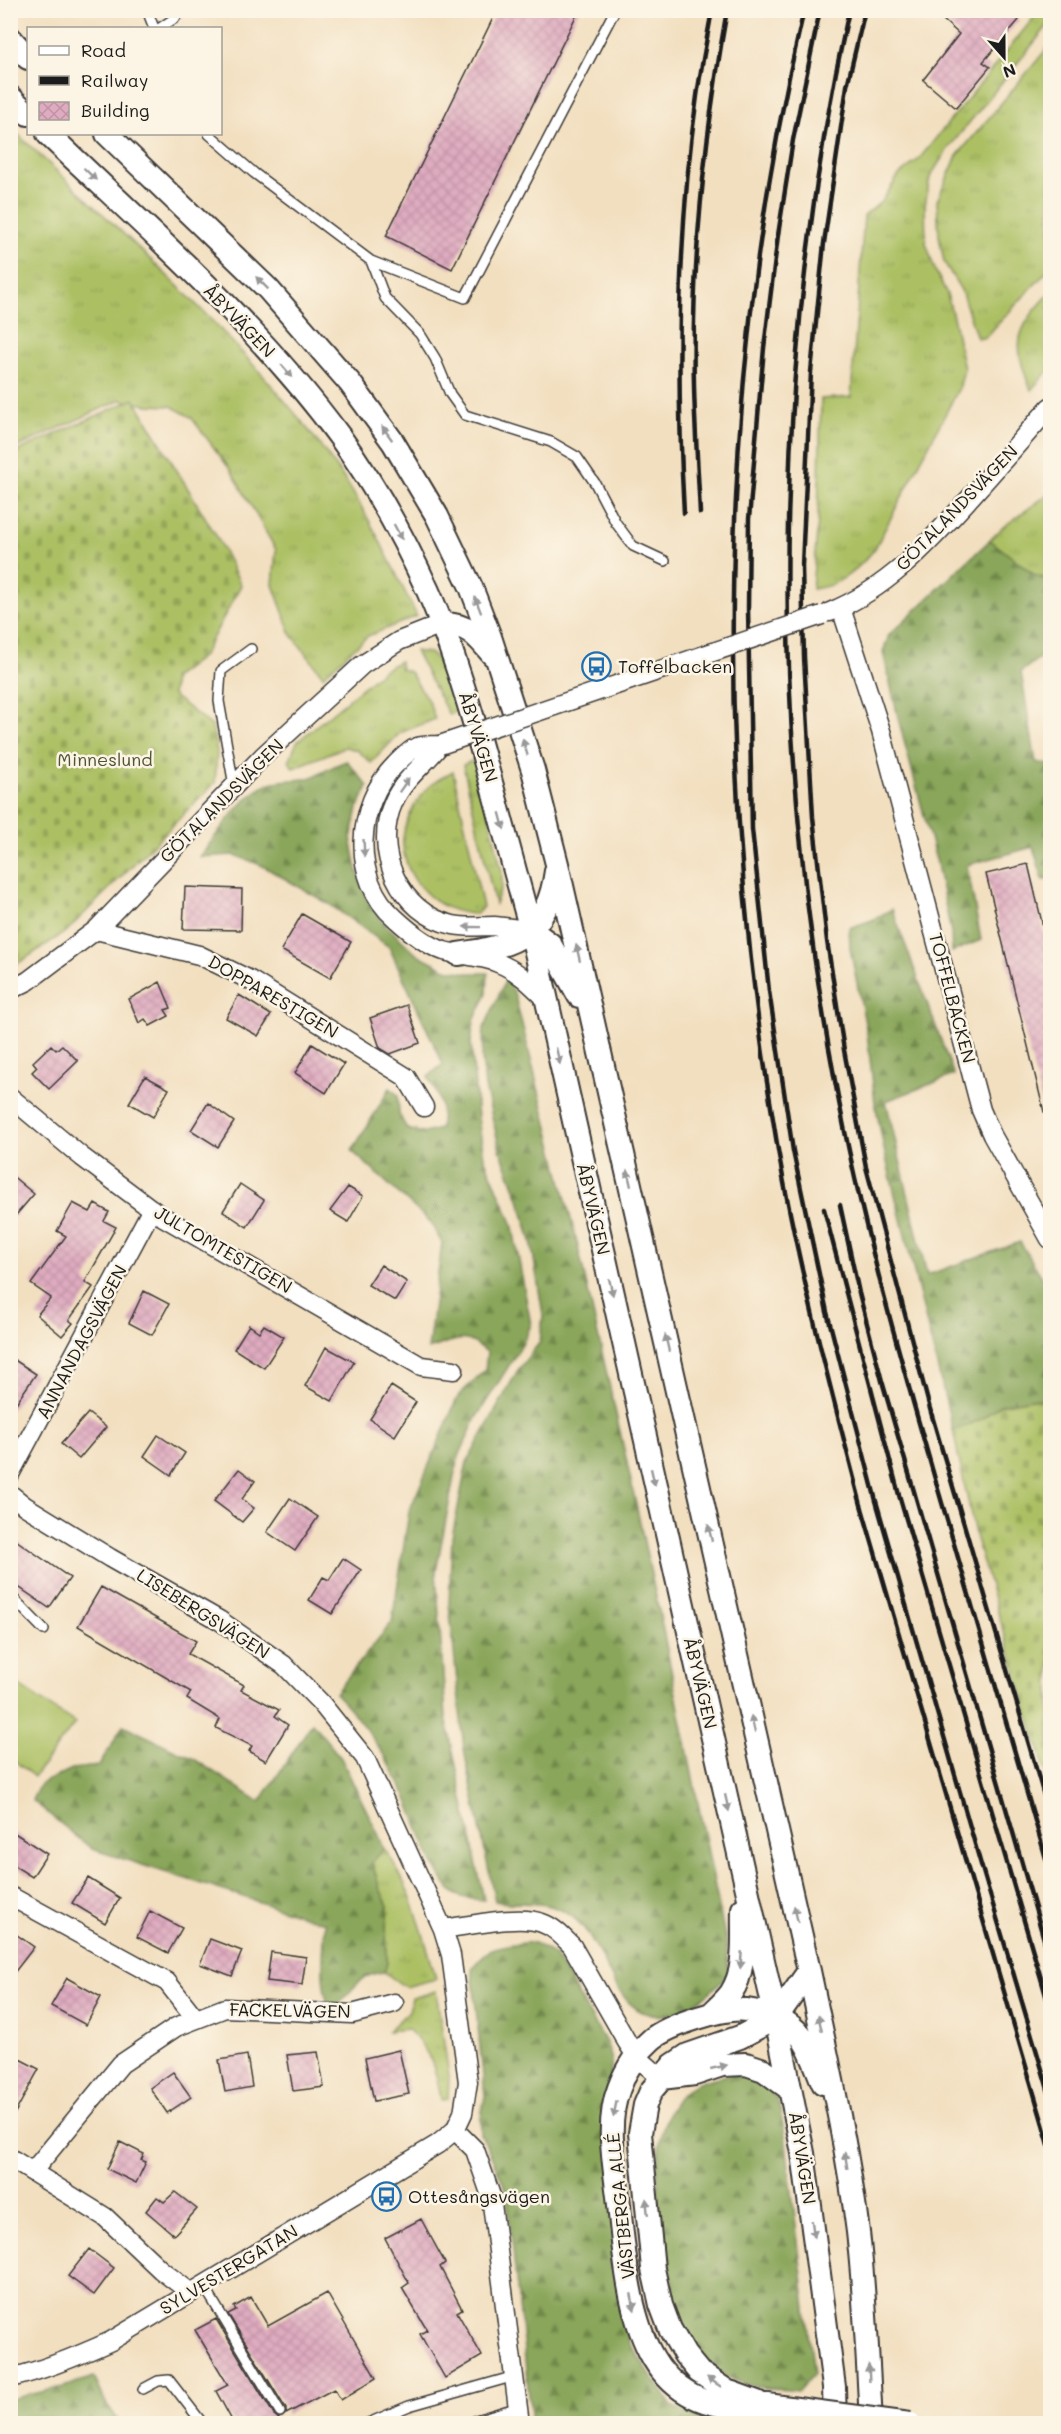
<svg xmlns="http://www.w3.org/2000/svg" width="1061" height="2434" viewBox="0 0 1061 2434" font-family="Mali,sans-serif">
	<defs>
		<pattern id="grass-tufts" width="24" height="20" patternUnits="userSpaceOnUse" patternTransform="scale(1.5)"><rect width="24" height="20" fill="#acc064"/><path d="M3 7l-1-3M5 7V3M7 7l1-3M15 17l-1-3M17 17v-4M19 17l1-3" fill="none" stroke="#93a456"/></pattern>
		<pattern id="forest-firs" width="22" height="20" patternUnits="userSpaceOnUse" patternTransform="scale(1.5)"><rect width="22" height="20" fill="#89a65a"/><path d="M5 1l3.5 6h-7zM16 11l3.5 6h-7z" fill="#6f864a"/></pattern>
		<pattern id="cemetery-stones" width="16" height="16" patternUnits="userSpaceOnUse" patternTransform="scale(1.5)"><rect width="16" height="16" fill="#acc064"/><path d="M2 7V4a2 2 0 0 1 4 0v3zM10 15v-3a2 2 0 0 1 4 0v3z" fill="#93a456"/></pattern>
		<pattern id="building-cross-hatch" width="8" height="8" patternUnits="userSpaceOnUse" patternTransform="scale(1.5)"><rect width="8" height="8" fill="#dfabc0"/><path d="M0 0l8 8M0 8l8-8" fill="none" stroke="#bf93a4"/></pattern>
	</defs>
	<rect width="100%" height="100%" fill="#fcf5e5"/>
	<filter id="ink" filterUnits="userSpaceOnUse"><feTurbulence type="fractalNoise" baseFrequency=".0167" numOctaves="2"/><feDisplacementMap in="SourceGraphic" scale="12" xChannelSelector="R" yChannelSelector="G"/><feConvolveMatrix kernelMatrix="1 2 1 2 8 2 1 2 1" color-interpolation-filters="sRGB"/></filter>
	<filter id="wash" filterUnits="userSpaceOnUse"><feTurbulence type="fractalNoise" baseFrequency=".008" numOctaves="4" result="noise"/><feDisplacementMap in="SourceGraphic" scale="24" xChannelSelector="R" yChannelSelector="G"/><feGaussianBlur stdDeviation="1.35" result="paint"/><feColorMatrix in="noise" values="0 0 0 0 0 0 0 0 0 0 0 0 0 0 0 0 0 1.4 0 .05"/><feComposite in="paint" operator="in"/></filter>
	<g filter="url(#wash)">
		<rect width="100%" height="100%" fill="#f2dfc0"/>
		<path fill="url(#grass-tufts)" stroke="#646e40" stroke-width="1.5" d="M1040,10L1050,11V23L947,150L930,177L925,205L926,243L935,270L947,294L954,321L964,369L960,386L874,550C857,570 839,587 812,589L818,520L821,399L851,397L864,216L882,201L899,175L919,159Z
			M1050,45V268L985,338H977L961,290L944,262L939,236L937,201L957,156Z
			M10,127C123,234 243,338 334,464C368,511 391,565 417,616L368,636L323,676L291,634L273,585L276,550L232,472L191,417L171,406L148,405L120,400L11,450Z
			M1050,293V369L1031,390C1011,341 1016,330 1050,293Z
			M1050,493V580L1036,576L989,541L1003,527Z
			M415,651L430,653L440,662L458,710L449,715Z
			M400,661L401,669L410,672L429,702L435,719L400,733L371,763L357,750L345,747L293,768L289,761L297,742L385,669Z
			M476,759L502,872V886L495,904L463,765Z
			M453,771L483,907L476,914C439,913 405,883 403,844C402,827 413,806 423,793C430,783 443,777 453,771Z
			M384,1849C410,1882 425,1939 436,1979L405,1987L384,1972L387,1962L386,1927L388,1906L379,1887L372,1862Z
			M436,1991L449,2076L448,2099L441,2100C436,2067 431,2053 408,2029L388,2031L409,2011L412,1998Z"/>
		<path fill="url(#forest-firs)" stroke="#52613b" stroke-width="1.5" d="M990,540L1036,576L1050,580V655L1042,656L1021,672L1036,762L1050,765V878L1043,880L1033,847L967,865L981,940L952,952L951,933L937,864L899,722L883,652L889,635Z
			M347,761L368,786L358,808L351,838L357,869L366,898L384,923L415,953L446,969L468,973H488L487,993L474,1021L471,1042L478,1118L484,1157L512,1223L531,1325L522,1345L476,1418L457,1461L436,1572L446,1717L484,1900C469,1899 456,1899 447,1886C427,1860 419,1824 405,1794C388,1758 363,1722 335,1693L392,1622L409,1512L455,1403L459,1395L485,1370L487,1352C462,1331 456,1341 428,1349L442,1243L430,1222L352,1151L390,1088L398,1095L399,1114L407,1129L424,1133L440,1129C444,1106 440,1098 428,1077L443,1064L389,947L329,904L261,865L234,855L200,857C219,832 241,795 271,783C283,779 297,781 308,778C320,775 333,765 347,761Z
			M892,909L954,1075L886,1101L927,1275L1020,1242L1050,1290V1400L1032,1399L1000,1405L980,1420L953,1431L885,1154L875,1103L867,1033L850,948L849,928L872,920Z
			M506,979L514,992L578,1247L626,1458L661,1620L726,1941L728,1973C714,1991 696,2005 674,2013C612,2032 609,1940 570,1915C543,1897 522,1907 495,1901L464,1750L449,1603L452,1537L467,1462L518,1370L540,1342L543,1315L531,1241L519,1199L500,1150L485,1087L482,1057L484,1028Z
			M312,1723L341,1758L380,1838L384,1849L372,1862L379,1887L388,1906L386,1927L387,1962L384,1972C356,1974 352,1995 332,2010C318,1991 324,1946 325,1923L92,1849L32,1800L40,1784L72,1769L99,1766L123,1725L194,1759L260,1802Z
			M532,1942L554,1954L607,2044L612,2060L610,2080L624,2313L629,2343L672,2406L699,2419L733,2423H532L506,2189L481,2134V2117L485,2096L472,1969C489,1943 504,1946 532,1942Z
			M736,2073L755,2077L778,2100L785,2135L814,2374L799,2391C775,2388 745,2389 725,2375C707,2363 692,2346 683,2328C675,2312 674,2291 671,2274C662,2223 642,2142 679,2097C693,2080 716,2078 736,2073Z
			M94,2377L106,2403L118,2420L115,2423H11V2399L63,2387Z"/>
		<path fill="url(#cemetery-stones)" stroke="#646e40" stroke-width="1.5" d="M134,399L217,537L241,585L203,656L174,678L172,695L212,726L217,751L215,783L67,931L11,968V454Z
			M1032,1399L1050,1400V1786L976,1539L953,1431L980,1420L1000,1405Z"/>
		<path fill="#acc064" stroke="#646e40" stroke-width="1.5" d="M12,1681L75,1723L34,1777L11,1758Z"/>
		<g id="blocks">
			<path fill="url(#building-cross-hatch)" d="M497,10H579L452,269L386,236Z
				M932,10H1008L1019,20L983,62L990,67L956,108L923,80L959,34Z
				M1028,864L1050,956V1112H1044L986,874Z
				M185,887L242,889L241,930L183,929Z
				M302,914L351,942L330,978L281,950Z
				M160,982L171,1008L165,1010L169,1016L150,1026L145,1019L139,1023L129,999Z
				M239,995L271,1015L258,1036L226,1018Z
				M407,1005L420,1043L390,1054L380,1048L370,1018Z
				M312,1044L344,1064L326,1093L295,1073Z
				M51,1045L56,1050L62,1045L78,1061L49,1089L32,1072L37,1067L33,1062Z
				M145,1076L169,1089L153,1117L129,1103Z
				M208,1103L234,1122L218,1147L191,1130Z
				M10,1174L34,1194L10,1222Z
				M240,1184L264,1200L247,1227L223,1211Z
				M348,1187L363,1196L348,1222L330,1211Z
				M73,1203L90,1212L95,1204L109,1212L104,1221L116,1227L85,1282L93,1287L69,1320L73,1323L62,1336L37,1315L51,1298L31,1284L66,1236L57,1231Z
				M381,1265L407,1282L395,1301L368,1285Z
				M144,1291L169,1304L152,1335L129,1323Z
				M249,1325L259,1332L264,1325L284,1337L264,1368L234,1349Z
				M326,1347L354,1362L332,1401L305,1386Z
				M10,1357L36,1374L10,1412Z
				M391,1386L416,1402L395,1436L370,1419Z
				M88,1413L106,1427L79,1459L61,1444Z
				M158,1435L185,1453L171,1475L144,1456Z
				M239,1469L255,1481L242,1499L254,1508L242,1522L214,1501Z
				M290,1498L318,1517L295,1551L267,1532Z
				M10,1536L70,1578L49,1608L10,1581Z
				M343,1558L361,1570L332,1614L309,1600L323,1577L329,1580Z
				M101,1587L196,1641L188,1654L244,1685L241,1690L279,1710L275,1716L288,1725L266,1761L249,1751L252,1746L216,1728L220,1719L187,1699L191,1692L78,1626Z
				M10,1830L47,1854L32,1877L10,1863Z
				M88,1878L120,1898L105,1923L72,1903Z
				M150,1911L182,1928L168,1953L137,1937Z
				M10,1930L34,1947L10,1978Z
				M210,1939L242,1951L232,1976L200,1964Z
				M271,1952L306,1957L302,1985L267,1981Z
				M67,1978L101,1997L86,2025L51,2006Z
				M399,2050L409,2094L374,2101L365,2058Z
				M318,2052L324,2087L293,2091L287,2055Z
				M10,2054L39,2069L10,2122Z
				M247,2055L252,2087L225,2092L219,2060Z
				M173,2072L191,2097L167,2113L150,2088Z
				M120,2142L144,2154L141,2160L146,2162L136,2183L107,2169Z
				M175,2192L197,2209L174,2235L146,2211L157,2197L164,2202Z
				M421,2219L445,2263L440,2267L462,2309L457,2312L482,2356L445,2378L420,2334L427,2330L402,2288L409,2283L385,2238Z
				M89,2249L114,2268L94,2295L68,2276Z
				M327,2293L376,2378L341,2400L334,2389L286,2414V2409L228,2314L236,2310L234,2307L251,2297L268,2326Z
				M216,2319L274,2415L279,2419L272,2424H234L216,2391L228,2385L195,2330Z"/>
		</g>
	</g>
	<g filter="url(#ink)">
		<use href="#blocks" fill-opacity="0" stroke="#3c3935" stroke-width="1.5"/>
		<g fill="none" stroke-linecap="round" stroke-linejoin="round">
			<defs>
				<path id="service" d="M147,10L154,28
					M160,28L175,18L180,10
					M209,134L254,173L371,261L465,298L615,10
					M371,261L385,298L420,334L435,358L450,394L465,415L551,442L577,457L595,483L616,523L633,546L665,561
					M234,786L219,701L221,671L251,649
					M10,1595L44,1630
					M204,2286L280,2412
					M143,2389L158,2381L169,2380L203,2424
					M476,2420L519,2407
					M366,2424L409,2406L515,2376"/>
				<path id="minor" d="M841,608L881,731L981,1110L992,1135L1050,1239
					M830,612C887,589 927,545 968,500C996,469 1023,438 1050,407
					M440,745C433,745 423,745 417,747C409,750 401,759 395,765C356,804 350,879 395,918C409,931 426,945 444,951C462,956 482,956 498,963C517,970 532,985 546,999
					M440,745C425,764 404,779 394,801C371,850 400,914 453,925C467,928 480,926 494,926C506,927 518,929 531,930
					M96,930L199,955L250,980L406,1077L424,1107
					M10,990L28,981L96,930L263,756L362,665L399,641L442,624
					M10,1097L82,1157L158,1214L421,1366L454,1370
					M10,1474L152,1209
					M10,1494L25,1506L110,1558L219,1620L284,1665L321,1703L365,1758L443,1929L451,1955L468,2082L463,2113L455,2130L438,2144L111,2341C78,2356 45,2370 10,2378
					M10,1896L167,1982L196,2019
					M443,1929C468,1926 520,1914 542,1923C554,1927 563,1937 572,1946L627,2042L636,2056L661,2078
					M455,2130L475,2150L491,2196L520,2424
					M10,2158L105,2217L161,2270L191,2293
					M33,2171L121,2064L176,2027L225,2008L352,2014L394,2003"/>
				<path id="tertiary" d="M10,38L28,58
					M10,97L28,114
					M48,134C149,231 257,324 340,437C374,484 404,538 428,591C447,633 461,678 474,722C494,791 512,861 531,930L776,2018L803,2153L834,2387L835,2424
					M107,134L268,289L350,383L393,442L437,516L471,587L490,637L533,770L557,864L809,1971C827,2057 847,2144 858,2232C865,2295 868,2360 871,2424
					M442,624C467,623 478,637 493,655
					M531,930L550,944L579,996
					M458,954C516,946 547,935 556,871
					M711,2014C717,2008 725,2001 731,1993C747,1969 742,1936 743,1909
					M661,2078L695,2074L722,2065L746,2064L764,2070L790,2089
					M757,2402L727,2391L699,2372L685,2355L670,2329L661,2305L653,2269L640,2133L645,2105L651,2091L673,2065L688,2055L740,2037L776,2018L809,1971
					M767,2405C637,2423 629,2302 619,2205C615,2167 605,2124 619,2088C626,2069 637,2052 652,2039C669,2025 724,2007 746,2010C761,2012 781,2017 792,2027C808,2039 815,2065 823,2083"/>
			</defs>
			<use href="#service" stroke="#3c3935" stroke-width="12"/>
			<use href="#minor" stroke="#3c3935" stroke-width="21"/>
			<use href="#tertiary" stroke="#3c3935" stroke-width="26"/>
			<use href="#service" stroke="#fff" stroke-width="9"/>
			<use href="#minor" stroke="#fff" stroke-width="18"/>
			<use href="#tertiary" stroke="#fff" stroke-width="22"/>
			<path stroke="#1c1c1c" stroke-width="4.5" d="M804,10C715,382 713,775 778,1150C799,1270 830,1387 861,1505L1050,2148
				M820,10L793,140L778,235L764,348L749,519L748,608L752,829L769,991L793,1151L827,1312L876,1501L979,1858L1050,2096
				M849,10C771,361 768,729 835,1081C860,1216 897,1347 935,1479C973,1610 1012,1741 1050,1872
				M865,10L847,86L824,243L811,372L802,566L804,657L813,817L827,941L844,1050L866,1167L930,1409L1050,1816
				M684,513C676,374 677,234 697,96C701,67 707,39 712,10
				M700,513C698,471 695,429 694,386C691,261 705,134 727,10
				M840,1205L859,1293L882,1381L1050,1960
				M824,1209L899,1495L1050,2009"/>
			<defs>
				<path id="minor-bridge" d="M440,745L822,615"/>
				<path id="tertiary-bridge" d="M767,2405L910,2424"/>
			</defs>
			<use href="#minor-bridge" stroke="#3c3935" stroke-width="21" stroke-linecap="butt"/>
			<use href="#tertiary-bridge" stroke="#3c3935" stroke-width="26" stroke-linecap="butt"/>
			<use href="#minor-bridge" stroke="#fff" stroke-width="18"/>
			<use href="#tertiary-bridge" stroke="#fff" stroke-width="22"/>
		</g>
		<defs><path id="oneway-solid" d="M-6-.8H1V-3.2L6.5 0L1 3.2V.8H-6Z" transform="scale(1.5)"/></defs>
		<g fill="#999">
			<use href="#oneway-solid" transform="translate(90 174) rotate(44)"/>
			<use href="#oneway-solid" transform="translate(262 283) rotate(-135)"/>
			<use href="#oneway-solid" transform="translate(287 371) rotate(49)"/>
			<use href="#oneway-solid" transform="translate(387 433) rotate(-126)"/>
			<use href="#oneway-solid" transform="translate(398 532) rotate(62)"/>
			<use href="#oneway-solid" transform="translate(478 605) rotate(-111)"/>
			<use href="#oneway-solid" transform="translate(525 747) rotate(-107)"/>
			<use href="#oneway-solid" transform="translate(404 785) rotate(-55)"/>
			<use href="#oneway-solid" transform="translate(502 821) rotate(75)"/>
			<use href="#oneway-solid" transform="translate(364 848) rotate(87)"/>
			<use href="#oneway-solid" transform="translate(472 927) rotate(-179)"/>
			<use href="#oneway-solid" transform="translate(578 953) rotate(-103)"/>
			<use href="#oneway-solid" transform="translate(558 1056) rotate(77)"/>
			<use href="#oneway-solid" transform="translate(629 1178) rotate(-103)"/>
			<use href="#oneway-solid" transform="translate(611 1287) rotate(77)"/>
			<use href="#oneway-solid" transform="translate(667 1343) rotate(-103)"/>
			<use href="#oneway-solid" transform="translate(653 1477) rotate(77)"/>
			<use href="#oneway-solid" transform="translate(710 1533) rotate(-103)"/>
			<use href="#oneway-solid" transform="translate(753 1724) rotate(-103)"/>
			<use href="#oneway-solid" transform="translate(727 1803) rotate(77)"/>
			<use href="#oneway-solid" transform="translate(796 1914) rotate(-103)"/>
			<use href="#oneway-solid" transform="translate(741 1960) rotate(95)"/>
			<use href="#oneway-solid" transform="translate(820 2023) rotate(-102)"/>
			<use href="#oneway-solid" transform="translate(719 2067) rotate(-13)"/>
			<use href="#oneway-solid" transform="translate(615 2109) rotate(101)"/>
			<use href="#oneway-solid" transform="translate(846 2160) rotate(-99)"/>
			<use href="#oneway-solid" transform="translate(647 2207) rotate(-96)"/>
			<use href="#oneway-solid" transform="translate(813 2229) rotate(82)"/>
			<use href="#oneway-solid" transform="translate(633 2302) rotate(78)"/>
			<use href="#oneway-solid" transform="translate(869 2373) rotate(-93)"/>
			<use href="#oneway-solid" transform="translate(714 2382) rotate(-146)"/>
		</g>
	</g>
	<defs>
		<symbol id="bus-ring" viewBox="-11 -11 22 22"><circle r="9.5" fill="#fcf5e5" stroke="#1f6fb2" stroke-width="1.5"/><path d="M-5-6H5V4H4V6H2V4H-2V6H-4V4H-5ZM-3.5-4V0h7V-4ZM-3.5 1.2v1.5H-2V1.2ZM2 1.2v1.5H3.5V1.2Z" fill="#1f6fb2"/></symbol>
	</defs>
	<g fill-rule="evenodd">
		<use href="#bus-ring" x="580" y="650" width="33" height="33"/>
		<use href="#bus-ring" x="370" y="2180" width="33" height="33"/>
	</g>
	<g text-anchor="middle" stroke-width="5" stroke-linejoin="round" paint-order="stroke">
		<g font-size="18" fill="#1c1c1c" stroke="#fcf5e5">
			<text transform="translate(239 321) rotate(46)" y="6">ÅBYVÄGEN</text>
			<text transform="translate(957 508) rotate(-46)" y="6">GÖTALANDSVÄGEN</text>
			<text transform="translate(478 737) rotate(73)" y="6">ÅBYVÄGEN</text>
			<text transform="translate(222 801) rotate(-45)" y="6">GÖTALANDSVÄGEN</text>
			<text transform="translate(273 997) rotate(30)" y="6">DOPPARESTIGEN</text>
			<text transform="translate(952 998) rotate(75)" y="6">TOFFELBACKEN</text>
			<text transform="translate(593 1209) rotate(77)" y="6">ÅBYVÄGEN</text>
			<text transform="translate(223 1250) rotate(30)" y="6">JULTOMTESTIGEN</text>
			<text transform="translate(82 1342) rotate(-62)" y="6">ANNANDAGSVÄGEN</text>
			<text transform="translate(203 1614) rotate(32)" y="6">LISEBERGSVÄGEN</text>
			<text transform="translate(700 1683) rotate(77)" y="6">ÅBYVÄGEN</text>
			<text transform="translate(290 2011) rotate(1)" y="6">FACKELVÄGEN</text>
			<text transform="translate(802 2158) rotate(81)" y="6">ÅBYVÄGEN</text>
			<text transform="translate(621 2206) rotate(-96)" y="6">VÄSTBERGA ALLÉ</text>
			<text transform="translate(229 2270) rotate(-31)" y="6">SYLVESTERGATAN</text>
		</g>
		<g font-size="18" fill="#1c1c1c" stroke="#fcf5e5" text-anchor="start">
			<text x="618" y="673">Toffelbacken</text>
			<text x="408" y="2203">Ottesångsvägen</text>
		</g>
		<g font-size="18" fill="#4e5535" stroke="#fcf5e5">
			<text x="105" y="766">Minneslund</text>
		</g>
	</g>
	<rect width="1061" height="2434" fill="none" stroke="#fcf5e5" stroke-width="36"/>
	<rect x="27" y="27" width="195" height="108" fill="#fcf5e5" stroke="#a29e95" stroke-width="1.5"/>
	<rect x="39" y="46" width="30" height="9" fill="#ffffff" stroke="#a29e95" stroke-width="1.5"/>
	<text x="81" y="57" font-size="18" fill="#1c1c1c">Road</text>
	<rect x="39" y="76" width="30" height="9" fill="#1c1c1c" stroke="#a29e95" stroke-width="1.5"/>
	<text x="81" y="87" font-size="18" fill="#1c1c1c">Railway</text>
	<rect x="39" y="102" width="30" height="18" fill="url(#building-cross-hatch)" stroke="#a29e95" stroke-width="1.5"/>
	<text x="81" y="117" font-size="18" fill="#1c1c1c">Building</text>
	<g transform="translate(1004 57) rotate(159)" stroke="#fcf5e5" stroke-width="4.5" paint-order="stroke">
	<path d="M0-4.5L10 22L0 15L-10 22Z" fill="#1c1c1c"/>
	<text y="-9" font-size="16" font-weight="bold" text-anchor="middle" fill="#1c1c1c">N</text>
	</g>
</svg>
